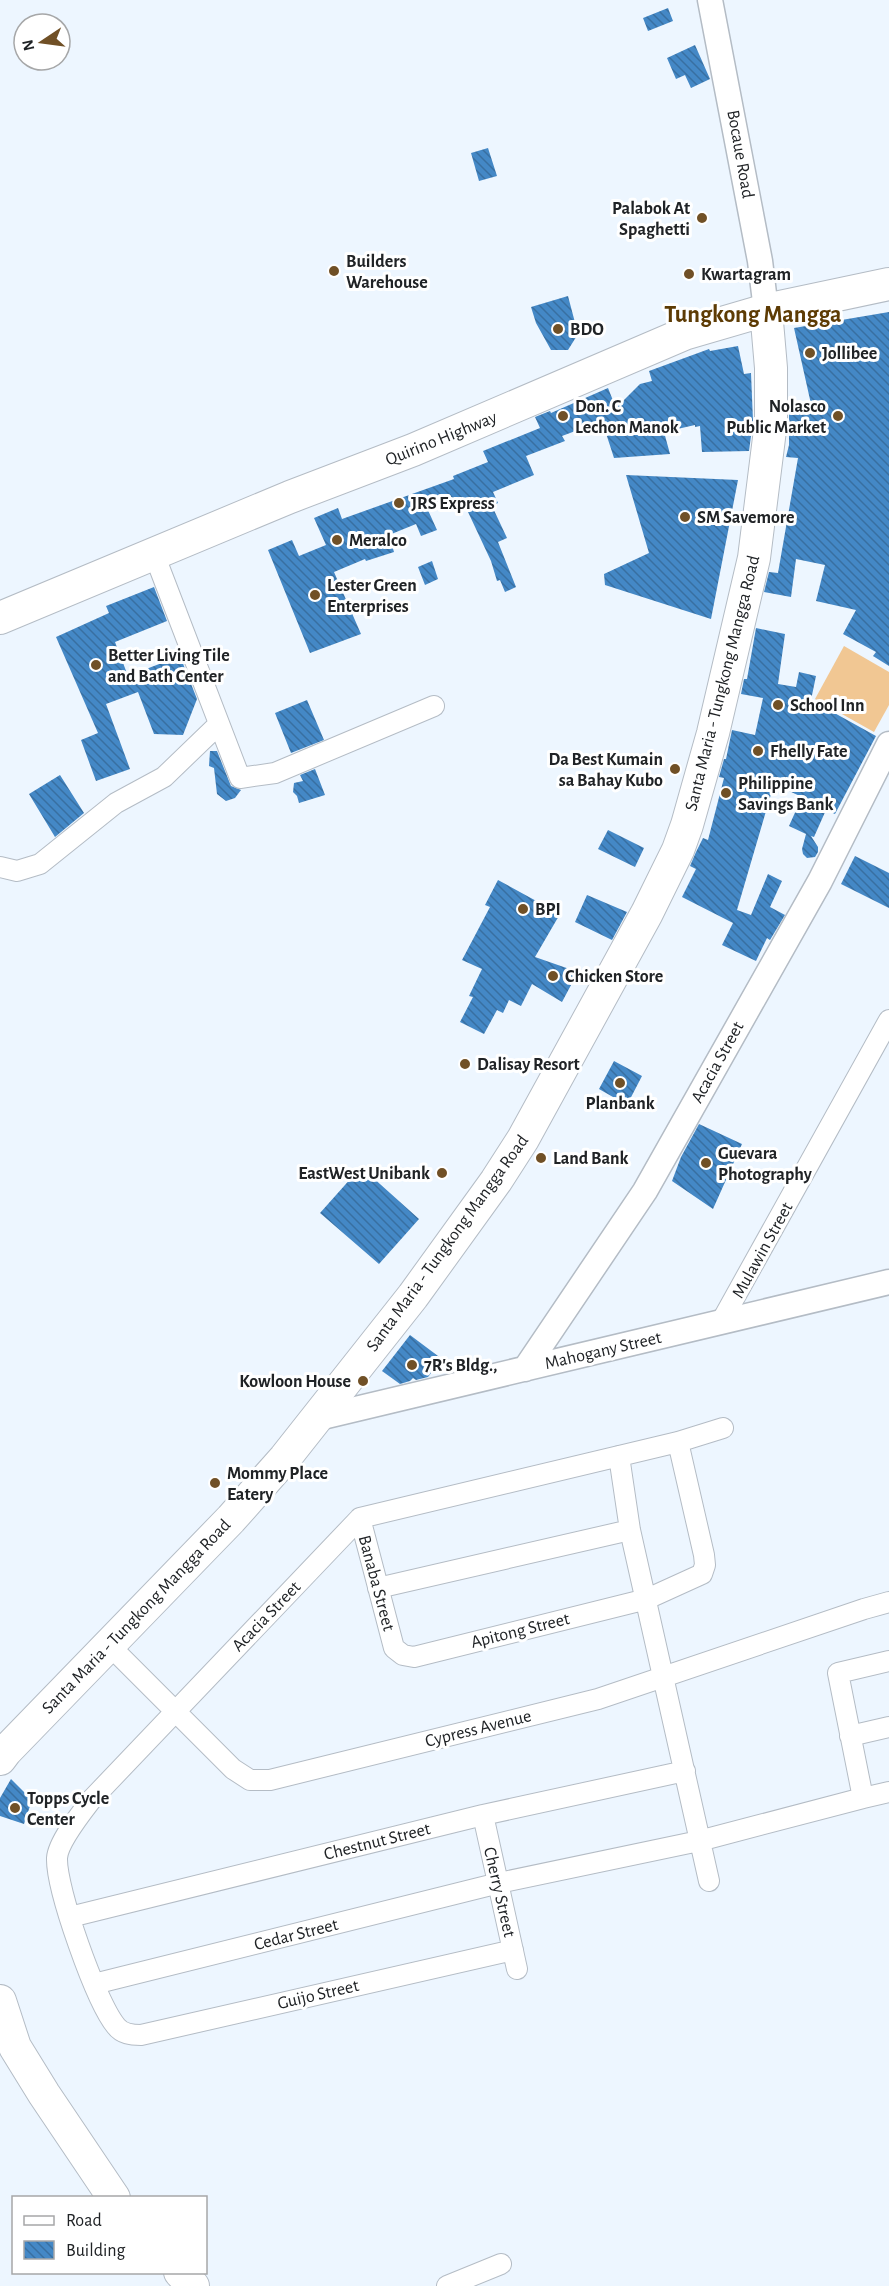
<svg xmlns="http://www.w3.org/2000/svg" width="889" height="2286" viewBox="0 0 889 2286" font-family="'Alegreya Sans',sans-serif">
	<defs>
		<pattern id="building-back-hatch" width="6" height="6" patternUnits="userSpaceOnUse" patternTransform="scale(1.5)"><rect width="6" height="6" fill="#4488c6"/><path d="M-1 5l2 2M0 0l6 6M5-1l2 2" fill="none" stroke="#386fa1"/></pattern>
	</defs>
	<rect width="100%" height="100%" fill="#edf6ff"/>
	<path fill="#f1c793" d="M844,646L889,672V705L874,732L815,699Z"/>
	<path fill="url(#building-back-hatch)" d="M668,8L673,21L648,31L643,18Z
		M695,45L710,79L691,88L685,75L676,79L667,58Z
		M488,148L497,176L479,181L471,153Z
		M568,296L578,334L568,350H551L536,323L531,307Z
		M889,312V666L873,656L876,652L843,634L856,610L816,601L825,565L796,559L791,597L764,592L769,572L778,573L798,458L786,457L789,445V407L811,404L794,328Z
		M738,346L744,374L751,373L753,421L749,451L702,452L700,426L695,427V425L664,432L670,454L614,458L602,421L562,436L565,441L526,456L534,475L493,492L498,503L492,506L507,538L498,542L516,587L505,592L500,580L497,581L491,561L461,497L427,508L437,530L421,536L416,524L389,535L394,552L366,561L365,559L334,572L361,634L310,653L268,550L292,540L299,556L326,545L314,518L338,508L342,519L454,479L453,476L488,462L483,451L540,428L535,417L550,411L551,413L608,388L616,408L640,384L652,381L649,371L709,349L710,351Z
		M626,475L738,480L711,619L605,585L604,574L649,553Z
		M432,561L438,579L425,585L418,567Z
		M154,587L167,621L115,642L128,676L180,656L197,699L183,735L154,734L138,692L106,704L130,769L96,781L81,740L98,733L56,637L109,613L106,606Z
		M756,628L785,634L778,684L796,687L799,672L816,676L811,700L876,736L835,814L826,810L814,837L811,836L818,847V852L815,857L807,858L803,854L802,849L806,834L789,826L802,797L774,784L737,910L751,915L768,874L782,881L770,907L785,915L770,940L767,938L756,961L722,945L733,923L682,897L696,869L690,866L696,852L703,838L708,840L724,778L719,777L724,759H726L732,730L755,735L763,698L741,694L744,679H747Z
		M307,700L324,740L291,753L275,713Z
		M210,751H217L231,786L241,790L235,798L226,801L217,794L214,768L209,766Z
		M315,769L325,795L299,803L297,796L293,792L294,783L303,781L300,775Z
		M60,775L84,813L55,837L29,794Z
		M608,830L644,848L635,867L598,849Z
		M855,856L889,873V908L841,884Z
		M498,880L560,914L535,957L578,972L562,1002L532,984L521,1006L509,1000L503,1013L497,1010L484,1034L460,1022L473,997L469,996L482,969L462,960L490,907L485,905Z
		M587,895L627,912L612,940L575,922Z
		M614,1061L642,1076L627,1105L599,1089Z
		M699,1124L742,1144L713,1209L672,1181L681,1157Z
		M361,1167L419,1219L379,1264L320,1213Z
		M410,1335L442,1359L428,1377L416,1380L413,1378L410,1381L400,1384L382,1371Z
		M11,1779L32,1800L24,1824L0,1816V1798Z"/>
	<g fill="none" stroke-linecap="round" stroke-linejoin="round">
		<defs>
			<path id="minor" d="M154,554L240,778L275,773L434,706
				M0,867L17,871L40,864L116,803L164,777L219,724
				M721,1322L889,1020
				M619,1456L630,1530L709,1881
				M360,1518L394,1648L403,1655L414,1657L647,1599L702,1574L705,1565L704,1555L678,1442
				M378,1588L630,1530
				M109,1645L233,1769L250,1780H270L598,1699L864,1609L889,1602
				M850,1736L889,1727
				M863,1798L889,1792
				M483,1815L517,1969
				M70,1917L483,1815L685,1771
				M513,1950L141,2035C131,2035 122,2034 116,2026C96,2002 56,1889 57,1858C58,1842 82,1812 92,1799L360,1518L678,1442L723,1428
				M94,1984L499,1883L699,1841L863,1798L838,1673L889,1661
				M447,2286L501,2264"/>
			<path id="tertiary" d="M710,0L760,261L766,310
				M525,1369L645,1191L820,881L889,744
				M318,1418L889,1282"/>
			<path id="primary" d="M0,618L290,497L413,450L684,334L766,310L889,284
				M0,1759L6,1751L231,1519L285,1458L413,1296L496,1181L523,1139L647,913L678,850L687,825L713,733L754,558L771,422V368L766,310
				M0,2001L15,2047L44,2094L114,2198
				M180,2272L193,2286"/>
		</defs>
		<use href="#minor" stroke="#b4bcc5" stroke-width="22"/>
		<use href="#tertiary" stroke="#b4bcc5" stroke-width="27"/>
		<use href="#primary" stroke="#b4bcc5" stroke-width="34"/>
		<use href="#minor" stroke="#fff" stroke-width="20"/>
		<use href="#tertiary" stroke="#fff" stroke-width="24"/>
		<use href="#primary" stroke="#fff" stroke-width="32"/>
	</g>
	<g fill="#705026" stroke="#fff" stroke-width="2">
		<circle cx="702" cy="218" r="6"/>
		<circle cx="334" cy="271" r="6"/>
		<circle cx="689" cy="274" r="6"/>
		<circle cx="558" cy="329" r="6"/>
		<circle cx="810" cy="353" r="6"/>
		<circle cx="563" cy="416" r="6"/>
		<circle cx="838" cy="416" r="6"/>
		<circle cx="399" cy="503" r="6"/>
		<circle cx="685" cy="517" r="6"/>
		<circle cx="337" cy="540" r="6"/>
		<circle cx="315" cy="595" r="6"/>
		<circle cx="96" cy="665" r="6"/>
		<circle cx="778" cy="705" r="6"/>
		<circle cx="758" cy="751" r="6"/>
		<circle cx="675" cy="769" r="6"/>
		<circle cx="726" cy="793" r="6"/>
		<circle cx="523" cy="909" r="6"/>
		<circle cx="553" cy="976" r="6"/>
		<circle cx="465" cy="1064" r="6"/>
		<circle cx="620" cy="1083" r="6"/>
		<circle cx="541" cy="1158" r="6"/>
		<circle cx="706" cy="1163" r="6"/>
		<circle cx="442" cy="1173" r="6"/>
		<circle cx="412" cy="1365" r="6"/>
		<circle cx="363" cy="1381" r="6"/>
		<circle cx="215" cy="1483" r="6"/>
		<circle cx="15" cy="1808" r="6"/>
	</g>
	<g text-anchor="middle" stroke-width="6" stroke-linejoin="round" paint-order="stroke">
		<g font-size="18" fill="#202326" stroke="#fff">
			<text transform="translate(741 154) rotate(80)" y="6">Bocaue Road</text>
			<text transform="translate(441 438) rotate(-22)" y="6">Quirino Highway</text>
			<text transform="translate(722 683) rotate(-76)" y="6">Santa Maria - Tungkong Mangga Road</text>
			<text transform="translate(717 1062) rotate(-61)" y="6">Acacia Street</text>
			<text transform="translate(447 1243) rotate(-54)" y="6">Santa Maria - Tungkong Mangga Road</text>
			<text transform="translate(762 1250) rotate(-61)" y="6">Mulawin Street</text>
			<text transform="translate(603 1350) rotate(-13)" y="6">Mahogany Street</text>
			<text transform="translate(377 1583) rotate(75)" y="6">Banaba Street</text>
			<text transform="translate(136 1616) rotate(-46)" y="6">Santa Maria - Tungkong Mangga Road</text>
			<text transform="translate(266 1616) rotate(-46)" y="6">Acacia Street</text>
			<text transform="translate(520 1630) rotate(-14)" y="6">Apitong Street</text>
			<text transform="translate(478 1728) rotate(-14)" y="6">Cypress Avenue</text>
			<text transform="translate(377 1841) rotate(-14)" y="6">Chestnut Street</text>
			<text transform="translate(500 1892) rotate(77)" y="6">Cherry Street</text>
			<text transform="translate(296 1934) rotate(-14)" y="6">Cedar Street</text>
			<text transform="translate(318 1994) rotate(-13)" y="6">Guijo Street</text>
		</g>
		<g font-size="18" font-weight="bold" fill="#202326" stroke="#fff" text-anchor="start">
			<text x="690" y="214" text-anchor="end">Palabok At<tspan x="690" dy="21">Spaghetti</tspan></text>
			<text x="346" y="267">Builders<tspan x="346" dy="21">Warehouse</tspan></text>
			<text x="701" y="280">Kwartagram</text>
			<text x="570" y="335">BDO</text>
			<text x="822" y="359">Jollibee</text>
			<text x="575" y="412">Don. C<tspan x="575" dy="21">Lechon Manok</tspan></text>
			<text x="826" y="412" text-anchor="end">Nolasco<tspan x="826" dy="21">Public Market</tspan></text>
			<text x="411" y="509">JRS Express</text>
			<text x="697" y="523">SM Savemore</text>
			<text x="349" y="546">Meralco</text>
			<text x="327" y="591">Lester Green<tspan x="327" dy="21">Enterprises</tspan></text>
			<text x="108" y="661">Better Living Tile<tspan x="108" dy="21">and Bath Center</tspan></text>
			<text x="790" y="711">School Inn</text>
			<text x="770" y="757">Fhelly Fate</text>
			<text x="663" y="765" text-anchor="end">Da Best Kumain<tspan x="663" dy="21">sa Bahay Kubo</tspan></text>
			<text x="738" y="789">Philippine<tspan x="738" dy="21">Savings Bank</tspan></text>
			<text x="535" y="915">BPI</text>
			<text x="565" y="982">Chicken Store</text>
			<text x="477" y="1070">Dalisay Resort</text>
			<text x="620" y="1109" text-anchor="middle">Planbank</text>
			<text x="718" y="1159">Guevara<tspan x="718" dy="21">Photography</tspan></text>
			<text x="553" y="1164">Land Bank</text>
			<text x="430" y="1179" text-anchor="end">EastWest Unibank</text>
			<text x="424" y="1371">7R's Bldg.,</text>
			<text x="351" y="1387" text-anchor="end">Kowloon House</text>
			<text x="227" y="1479">Mommy Place<tspan x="227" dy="21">Eatery</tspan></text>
			<text x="27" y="1804">Topps Cycle<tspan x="27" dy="21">Center</tspan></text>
		</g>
		<g font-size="24" font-weight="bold" fill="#5d3b04" stroke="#fff">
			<text x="753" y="322">Tungkong Mangga</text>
		</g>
	</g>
	<rect x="12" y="2196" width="195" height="78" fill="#ffffff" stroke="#a6a7a8" stroke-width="1.5"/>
	<rect x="24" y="2216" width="30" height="9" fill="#ffffff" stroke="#a6a7a8" stroke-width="1.5"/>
	<text x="66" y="2226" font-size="18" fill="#202326">Road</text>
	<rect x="24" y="2241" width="30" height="18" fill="url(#building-back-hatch)" stroke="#a6a7a8" stroke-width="1.5"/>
	<text x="66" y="2256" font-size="18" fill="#202326">Building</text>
	<g transform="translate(42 42) rotate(257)"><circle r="28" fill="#ffffff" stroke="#a6a7a8" stroke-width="1.5"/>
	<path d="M0-4.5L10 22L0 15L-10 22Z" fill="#705026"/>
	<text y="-9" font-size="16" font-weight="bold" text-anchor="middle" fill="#202326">N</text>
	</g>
</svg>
